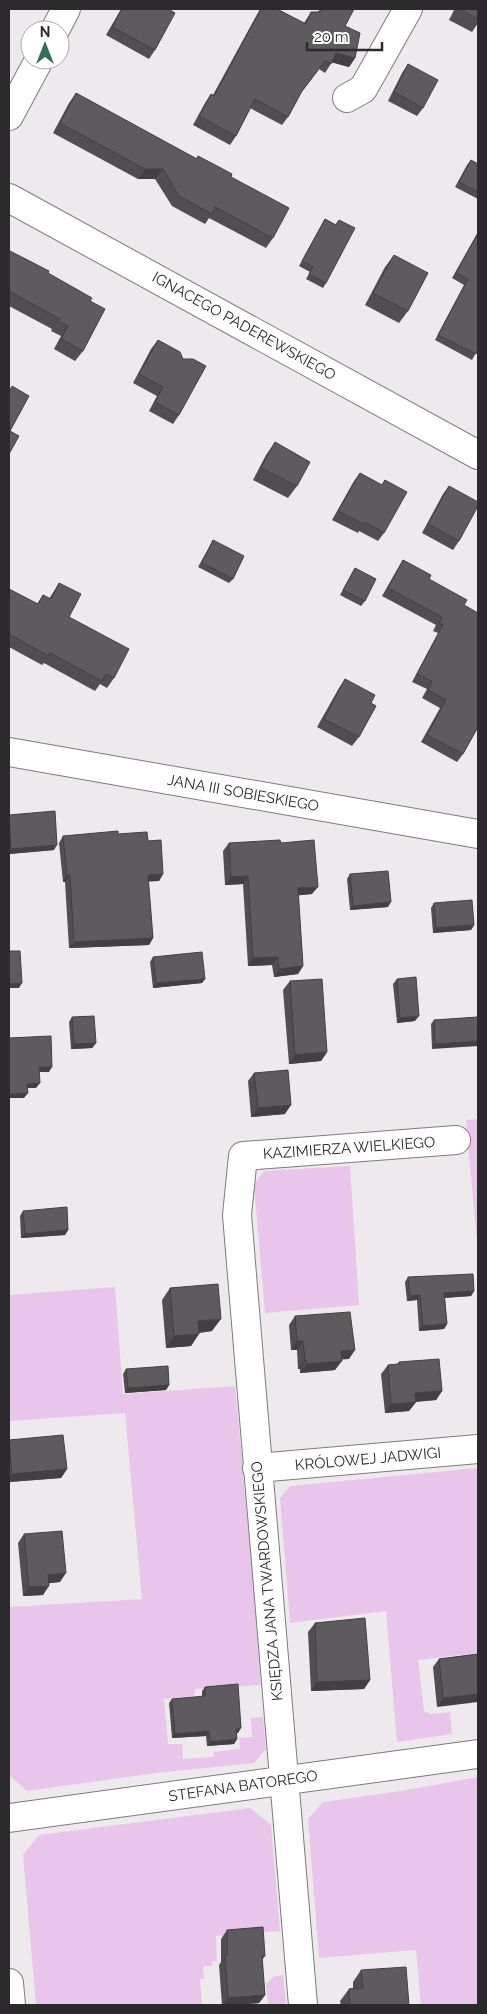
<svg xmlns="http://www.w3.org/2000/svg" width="487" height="2014" viewBox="0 0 487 2014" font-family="Raleway,sans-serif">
	<rect width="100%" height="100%" fill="#ede9ed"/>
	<path fill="#eac5eb" d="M478,1119V1254L466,1120Z
		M350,1166L359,1305L265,1313L254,1185L264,1171Z
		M115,1287L123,1394L235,1386L252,1567L261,1685L195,1689L194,1696L164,1699L168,1744H182L183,1759L213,1757L214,1752L240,1749L239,1738L252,1737L251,1718L263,1717L266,1749L254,1763L156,1773L27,1791L9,1775V1607L142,1599L125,1413L9,1421V1295Z
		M478,1468V1653L418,1660L424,1711L431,1714L450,1712L452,1734L397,1742L386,1611L290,1623L280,1498L290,1486Z
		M478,1777V2005H421L416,1950L319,1958L308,1819L323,1802L401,1791Z
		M250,1808L271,1825L280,1931L216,1936L217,1961H212V1966H203L204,1979H200L202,2005H36L23,1855L39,1835Z
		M283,1975L286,2005H268L266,1984L273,1977Z"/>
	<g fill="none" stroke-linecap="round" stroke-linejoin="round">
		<defs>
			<path id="minor" d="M55,30L66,9
				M347,98L363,89L408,9
				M9,116L39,60
				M9,198L478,455
				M9,752L478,834
				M257,1468L478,1449
				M9,1818L478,1754
				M9,1983L11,2005
				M303,2005L237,1215L243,1156L456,1140"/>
		</defs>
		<use href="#minor" stroke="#7e7a7e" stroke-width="30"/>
		<use href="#minor" stroke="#fff" stroke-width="28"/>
	</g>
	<path fill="#514e51" d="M121,9H168L155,50L149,59L106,35Z
		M260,9H277L304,23L311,12H318L320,9H354L345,26L355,58L349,67L332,62L325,73L319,69L301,93L288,117L282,125L250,108L236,136L230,145L193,125L205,103L211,94L213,95Z
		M452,9H478V23L472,32L449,20L454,10Z
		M408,64L423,108L417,116L388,101L402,73Z
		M76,93L196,159L198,156L231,177L273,238L266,248L209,218L205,224L172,206L155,179H138L53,133L69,103Z
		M471,160L478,164V199L455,187L467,165Z
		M325,219L335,225L339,220L326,283L323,288L306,279L310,272L299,266Z
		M478,232V349L472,360L435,340L464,285L452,278Z
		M9,253L48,273L90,301L83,351L75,361L54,349L61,336L51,331L52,329L9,306Z
		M394,255L408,311L399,323L365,305L385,267Z
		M158,340L179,415L173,424L149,411L157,396L133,383L151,349Z
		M275,442L297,486L288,498L253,480L266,455Z
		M360,473L382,485L385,480L384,533L378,541L359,531L358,533L332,520L354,481Z
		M449,486L459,541L453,550L422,533L443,494Z
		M213,540L233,579L229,583L198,567Z
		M403,560L464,605L463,754L457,762L421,742L440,708L422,698L427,689L412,682L438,633L433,631L436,625L382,596L398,568Z
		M355,568L365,601L361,606L340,595Z
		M59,583L69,617L114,678L107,688L100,684L95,691L44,663L42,665L9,647V589L37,604L43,595L49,599Z
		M345,679L371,703L359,737L352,746L317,727L339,688Z
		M9,815L54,850L9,854Z
		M118,834L148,841L163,874L159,881H148L153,938L149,945L69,948L65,882H63L59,843L63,836Z
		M229,843H281L312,894L298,895L303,966L298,974L274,977L272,965L248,966L243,884L225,885L223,851Z
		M350,874L388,907L350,910L347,879Z
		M434,903L474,925L471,930L433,933L431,908Z
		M153,957L205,979L202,983L153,988L150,962Z
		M397,979L415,1021L397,1023L393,984Z
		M290,981L327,1052L321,1061L289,1064L283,990Z
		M72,1017L96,1043L92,1048L71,1049L69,1022Z
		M478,1017L432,1049L431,1024L434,1020Z
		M254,1073L285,1114L251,1117L248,1081Z
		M23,1211L68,1230L65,1235L21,1238L20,1216Z
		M408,1277L474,1291L471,1296L445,1298L447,1324L444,1329L419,1331L417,1300L407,1301L405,1282Z
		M170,1288L212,1331L199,1333L191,1346L166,1348L162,1300Z
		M295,1316L349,1359H341L335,1370L300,1373V1369H298L297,1350H291L289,1325Z
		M399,1362L442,1391L436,1400L416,1402L409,1411L385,1413L381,1374L388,1365L397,1364Z
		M126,1369L169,1385L166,1390L125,1393L123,1374Z
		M9,1440L67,1469L61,1478L9,1482Z
		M24,1534L60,1582L49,1583L43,1595L23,1596L18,1543Z
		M315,1623L370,1680L364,1689L311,1691L308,1632Z
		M478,1654L437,1707L433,1667L439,1659Z
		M205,1687L238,1733H237V1739L234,1744L207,1746L206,1736L172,1738L169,1703L172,1699L202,1697V1691Z
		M227,1930L265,1956L262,1960L265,1995L259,2003L236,2005H222L219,1965L221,1962V1939Z
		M361,1970L409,2005H341L340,2001L349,1989L353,1988V1982Z"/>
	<path fill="#424042" d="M336,53L355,58L349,67L330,62Z
		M145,169H163L155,179H138Z
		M57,845L54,850L9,854V852L11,849Z
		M163,874L159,881L143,882L148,875Z
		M67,875H70L65,882H63Z
		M248,876L243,884L225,885L231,877Z
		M318,887L312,894L292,896L298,888Z
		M391,902L388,907L350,910L353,906Z
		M474,925L471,930L433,933L436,928Z
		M153,938L149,945L69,948L74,942Z
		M278,957L272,965L248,966L253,958Z
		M303,966L298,974L274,977L279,969Z
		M205,979L202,983L153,988L156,983Z
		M22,983L19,988H9V984Z
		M419,1016L415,1021L397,1023L400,1018Z
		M478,1041V1046L432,1049L435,1044Z
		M96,1043L92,1048L71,1049L74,1044Z
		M327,1052L321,1061L289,1064L295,1055Z
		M39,1067H52L49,1072H36Z
		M40,1083L36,1088H24L27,1084Z
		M28,1093L24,1098H9V1094Z
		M291,1105L285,1114L251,1117L258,1108Z
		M68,1230L65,1235L21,1238L25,1234Z
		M474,1291L471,1296L441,1298L444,1293Z
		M420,1295L417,1300L407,1301L410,1296Z
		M221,1319L212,1331L190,1334L198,1321Z
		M447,1324L444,1329L419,1331L423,1326Z
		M199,1334L191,1346L166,1348L174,1336Z
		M297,1341H303L297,1350H291Z
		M355,1350L349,1359L335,1360L341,1351Z
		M305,1360H306L300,1369H298Z
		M342,1361L335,1370L300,1373L307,1364Z
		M169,1385L166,1390L125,1393L128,1388Z
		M442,1391L436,1400L409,1402L415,1393Z
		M416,1402L409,1411L385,1413L391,1404Z
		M67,1469L61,1478L9,1482V1479L12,1474Z
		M66,1573L60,1582L42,1584L48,1575Z
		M49,1586L43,1595L23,1596L29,1587Z
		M370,1680L364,1689L311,1691L317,1682Z
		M478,1694V1702L437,1707L443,1698Z
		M241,1728L238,1733H233L236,1729Z
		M209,1731L206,1736L172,1738L175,1734Z
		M237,1739L234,1744L207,1746L210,1742Z
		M265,1995L259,2003L236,2005H223L228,1998Z"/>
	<path fill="#5e5b5e" stroke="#424042" d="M122,9H168L175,13L155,50L112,27Z
		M261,9H277L306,24L311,12H320L321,9H354L345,26L360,33L355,58L336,53L331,64L325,61L302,91L288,117L255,99L236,136L199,116L211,94L214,96Z
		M460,9H478V19Z
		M408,64L438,80L423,108L394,92Z
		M76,93L197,159L198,156L219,167L232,174L231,177L289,208L273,238L215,207L212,214L179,196L163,169H145L60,123Z
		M471,160L478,164V192L459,182Z
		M325,219L336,225L339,220L355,228L326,283L309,274L313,267L302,261Z
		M478,233V349L476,354L438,335L468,279L456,273Z
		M10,251L49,271L48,273L92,298L90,301L105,309L83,351L61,339L68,326L58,321L60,319L9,291V253Z
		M394,255L428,273L408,311L373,293Z
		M158,340L180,352L183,359H193L206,366L179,415L155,402L163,387L139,374Z
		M12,386L29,396L10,431L19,436L9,454V393Z
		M275,442L310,462L297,486L261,468Z
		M360,473L382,485L385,480L407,492L384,533L365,522L364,524L338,511Z
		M449,486L478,502V506L459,541L428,524Z
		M213,540L244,556L233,579L202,563Z
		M403,560L431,575L429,579L467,600L464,605L478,613V727L463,754L427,735L446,700L428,690L432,681L417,674L443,625L439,623L442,617L388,588Z
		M355,568L376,579L365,601L343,590Z
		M59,583L81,594L69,617L129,649L114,678L106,674L102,681L50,653L48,656L9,634V589L38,604L43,595L51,599Z
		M345,679L375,695L371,703L376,706L359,737L324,719Z
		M55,811L57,845L11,849L9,815Z
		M118,831V834L147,832L148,841L161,840L163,874L148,875L153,938L74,942L70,875H67L63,836Z
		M280,840L281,843L314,840L318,887L298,888L303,966L279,969L278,957L253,958L248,876L231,877L229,843Z
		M388,871L391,902L353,906L350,874Z
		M472,900L474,925L436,928L434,903Z
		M9,951H20L22,983L9,984Z
		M202,952L205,979L156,983L153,957Z
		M416,977L419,1016L400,1018L397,979Z
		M322,979L327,1052L295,1055L290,981Z
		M94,1016L96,1043L74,1044L72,1017Z
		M478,1017V1041L435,1044L434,1020Z
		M51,1036L52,1067H39L40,1083L27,1084L28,1093L9,1094V1038Z
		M288,1070L291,1105L258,1108L254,1073Z
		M67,1207L68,1230L25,1234L23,1211Z
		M473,1274L474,1291L444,1293L447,1324L423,1326L420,1295L410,1296L408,1277Z
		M218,1284L221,1319L198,1321L199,1334L174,1336L170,1288Z
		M350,1312L355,1350L341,1351L342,1361L307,1364L306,1360H305L303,1341H297L295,1316Z
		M439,1359L442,1391L415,1393L416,1402L391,1404L388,1365L399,1364V1362Z
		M168,1366L169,1385L128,1388L126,1369Z
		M63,1435L67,1469L12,1474L9,1440Z
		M62,1531L66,1573L48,1575L49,1586L29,1587L24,1534Z
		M365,1618L370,1680L317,1682L315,1623Z
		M478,1654V1694L443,1698L439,1659Z
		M238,1684L241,1728L236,1729L237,1739L210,1742L209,1731L175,1734L172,1699L205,1696V1687Z
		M263,1927L265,1956H262L265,1995L228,1998L225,1956H227V1930Z
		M406,1967L409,2005H350L349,1989L363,1988L361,1970Z"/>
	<g text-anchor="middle" stroke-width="5" stroke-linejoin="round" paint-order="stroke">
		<g font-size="15" fill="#2c2a2c" stroke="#fff">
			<text transform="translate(244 326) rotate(29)" y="5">IGNACEGO PADEREWSKIEGO</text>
			<text transform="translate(243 793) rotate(10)" y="5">JANA III SOBIESKIEGO</text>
			<text transform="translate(349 1148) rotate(-4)" y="5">KAZIMIERZA WIELKIEGO</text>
			<text transform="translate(368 1459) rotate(-5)" y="5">KRÓLOWEJ JADWIGI</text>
			<text transform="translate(267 1581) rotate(-95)" y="5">KSIĘDZA JANA TWARDOWSKIEGO</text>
			<text transform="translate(243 1786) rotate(-8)" y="5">STEFANA BATOREGO</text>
		</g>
	</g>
	<rect width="487" height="2014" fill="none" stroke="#2c2a2c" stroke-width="20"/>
	<g transform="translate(45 45)"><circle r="24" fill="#ffffff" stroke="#abaaab"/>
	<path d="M0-4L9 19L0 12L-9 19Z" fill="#306f5c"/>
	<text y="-8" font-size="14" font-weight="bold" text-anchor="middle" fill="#2c2a2c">N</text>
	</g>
	<path d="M307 42v8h75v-8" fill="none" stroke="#2c2a2c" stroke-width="2.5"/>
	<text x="314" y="42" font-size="15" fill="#2c2a2c" stroke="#ffffff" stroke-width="4" paint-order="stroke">20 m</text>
</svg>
